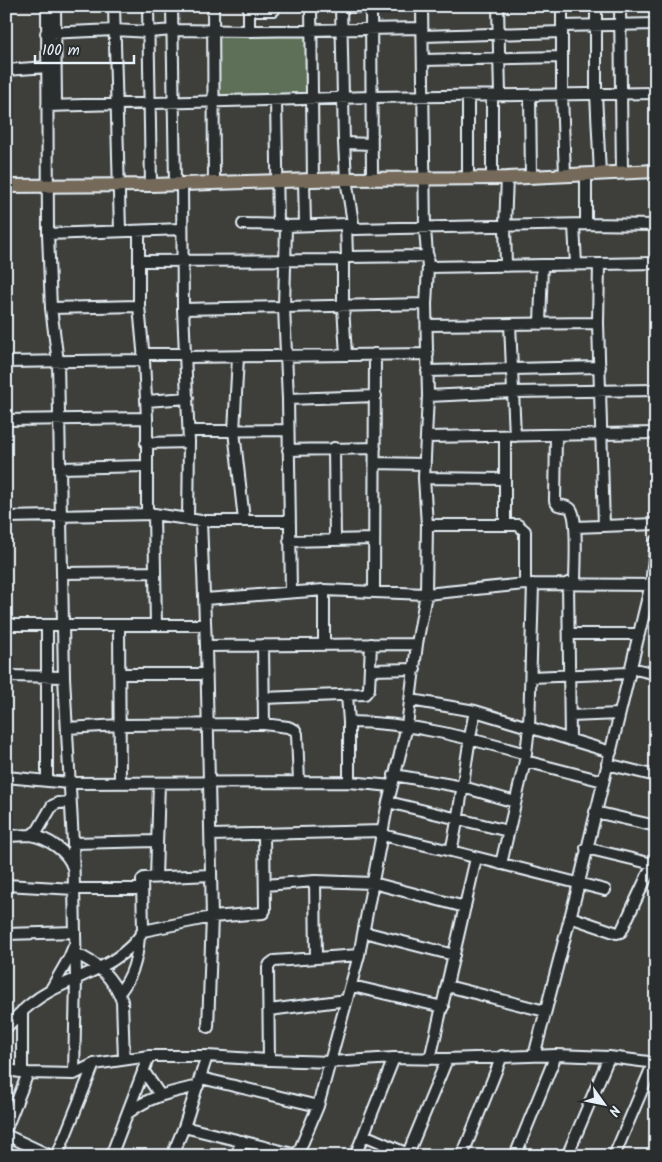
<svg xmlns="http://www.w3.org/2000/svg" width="662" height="1162" viewBox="0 0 662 1162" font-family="Kalam,sans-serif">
	<rect width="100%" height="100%" fill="#3e3e3a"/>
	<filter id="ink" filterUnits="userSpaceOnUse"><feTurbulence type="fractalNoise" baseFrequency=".02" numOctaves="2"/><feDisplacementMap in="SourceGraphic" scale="10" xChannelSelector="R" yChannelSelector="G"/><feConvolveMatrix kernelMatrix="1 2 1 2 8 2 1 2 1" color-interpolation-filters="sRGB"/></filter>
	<g filter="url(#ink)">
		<path fill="#5e7059" stroke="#a3b0a8" d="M308,33L309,97L215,99L214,34Z"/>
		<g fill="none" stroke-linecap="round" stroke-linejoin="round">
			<defs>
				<path id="minor" d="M47,6L48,234L51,308L58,362L64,677L73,843L76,978L74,1074
					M55,6L56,105
					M114,6L120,231
					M148,6L151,185
					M172,6L175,183
					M213,6L214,183
					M311,6L313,181
					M341,6L344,143L346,179L354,229
					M371,6L372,179
					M498,6L500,95
					M562,6V94L565,175
					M596,6V94L600,174
					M620,6L622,173
					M341,7H371
					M249,10H274
					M562,26L656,24
					M249,31V6
					M46,33L115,30L149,32L173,30L249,31L422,28
					M423,36L562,32
					M423,60L562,57
					M6,70L47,67
					M530,95L531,176
					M492,96V178
					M276,100L278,225
					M47,106L372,97L656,93
					M344,143L372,144
					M586,174V224
					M468,178V96
					M304,181L305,224
					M182,183L183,309L189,442L188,519
					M243,224L284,225
					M574,225L576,264
					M139,231V306L144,360L147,418V514
					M48,234L182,229
					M347,257L428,256
					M139,261L343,260
					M599,264L598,323L604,526
					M506,266L505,226L507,178
					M428,267L656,263
					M51,308L139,306
					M183,309L426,304
					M510,324L515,436
					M540,324L542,265
					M427,325L598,323
					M143,354H185
					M346,355L343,306V260L347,257L346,224
					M186,357L428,354
					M238,357L234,431L244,520
					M6,362L144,360
					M427,371L600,367
					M428,396L513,392L656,390
					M288,399L376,396
					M146,401L188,398
					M6,420L147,418
					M189,431L288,430
					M556,435L555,501L558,505C563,506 570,506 572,511C578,523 575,567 575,583
					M427,437L656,433
					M146,443L189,442
					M334,448L335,540
					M288,450L375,448
					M375,463L425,464
					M60,468L146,466
					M424,478L505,479
					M154,514L156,625
					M6,517L154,514L201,521H289
					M201,521L206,646L212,917L208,1027
					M505,524V436
					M427,525H518L525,531V584
					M575,527L656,524
					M289,541L374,539
					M62,573L155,572
					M568,583L570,740
					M324,590V645
					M374,591L375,354
					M291,592L288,399L284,307L286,226L346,224L354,229L586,224L656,225
					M205,599L324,590L426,594L525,584L656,585
					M6,625H205
					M119,625L120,782
					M569,634H639
					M263,645L264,724
					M206,646L417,644
					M631,668L656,674
					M370,670L415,669
					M119,674H206
					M6,676L64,677
					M531,677L629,673
					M347,695L349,722C409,722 469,738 526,754
					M263,698L365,694L369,689L371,644
					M411,700L475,711L611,752
					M570,716L619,714
					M349,722V782
					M67,728L120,725L264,724L288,727L295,730L297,734L299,782
					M525,761L603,781
					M607,764L656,776
					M394,775L463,787L515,802
					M6,777L69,783L349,782L392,786
					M47,780V626
					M388,802L508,831
					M595,812L656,826
					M31,835C47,838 68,851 73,868
					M211,835L383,831
					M382,835L451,851L605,890
					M6,836L31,835L38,830L52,806L58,803L70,802
					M73,843L157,841
					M586,848L653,864
					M451,851C462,805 465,758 475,711
					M501,864L525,761L529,728L533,584
					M156,877L159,783
					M315,881L316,958
					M6,885L74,889H142
					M265,885L315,881L373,883L465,907
					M570,917L617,933L621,932L656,857
					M143,931L212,917L263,913L265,910L264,834
					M364,932L454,955
					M6,934L75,932
					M76,954C98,963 113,978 122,1001L124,1059
					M352,986L443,1007
					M447,986L545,1011
					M50,991L69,958L74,946
					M119,993C133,976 137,959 139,937
					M269,1010L347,1000
					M6,1028C19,1013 33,1000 50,991C82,974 123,964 143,931L142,880L144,878L211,875
					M534,1056L577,891L651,584L656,541
					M430,1059L476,858
					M269,1060L268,968L270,964L274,961L359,955
					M6,1070L28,1073L74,1074L94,1064L149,1056H207L269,1060L331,1062L394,1058L447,1059L556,1055L609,1057L656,1063
					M143,1070L160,1095
					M22,1072V1011
					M201,1078L318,1106
					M128,1113C152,1095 170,1093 198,1086
					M184,1127L301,1156
					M6,1129L28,1073
					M6,1135L51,1156
					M364,1135L408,1154
					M57,1156L94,1064
					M111,1156L149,1056
					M172,1156L184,1127L207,1056
					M236,1156L242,1141
					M297,1156L318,1106L359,955L388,802L407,726L417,644L426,594L427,525L424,478L428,396L426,304L428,267L425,229L422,6
					M355,1156L394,1058
					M407,1156L447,1059
					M462,1156L502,1056
					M515,1156L556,1055
					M567,1156L609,1057
					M614,1156L654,1062"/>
				<path id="major" d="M6,186L151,185L346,179L507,178L656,171"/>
			</defs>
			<use href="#minor" stroke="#e8f1f8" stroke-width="14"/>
			<use href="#major" stroke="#e8f1f8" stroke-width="16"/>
			<use href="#minor" stroke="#2a2d2e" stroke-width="10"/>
			<use href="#major" stroke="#746a5a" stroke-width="12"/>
		</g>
	</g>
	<rect width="662" height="1162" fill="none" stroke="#2a2d2e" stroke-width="25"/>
	<rect x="12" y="12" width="637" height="1137" fill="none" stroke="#e8f1f8" stroke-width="2" filter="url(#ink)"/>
	<g transform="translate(604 1104) rotate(123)" stroke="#2a2d2e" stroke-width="4" paint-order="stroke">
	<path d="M0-4L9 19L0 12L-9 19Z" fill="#e8f1f8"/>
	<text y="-8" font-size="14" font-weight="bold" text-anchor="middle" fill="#e8f1f8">N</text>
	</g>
	<path d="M35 55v8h99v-8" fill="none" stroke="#e8f1f8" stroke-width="2.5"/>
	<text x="42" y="55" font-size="15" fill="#e8f1f8" stroke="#2a2d2e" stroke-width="4" paint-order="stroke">100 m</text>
</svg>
